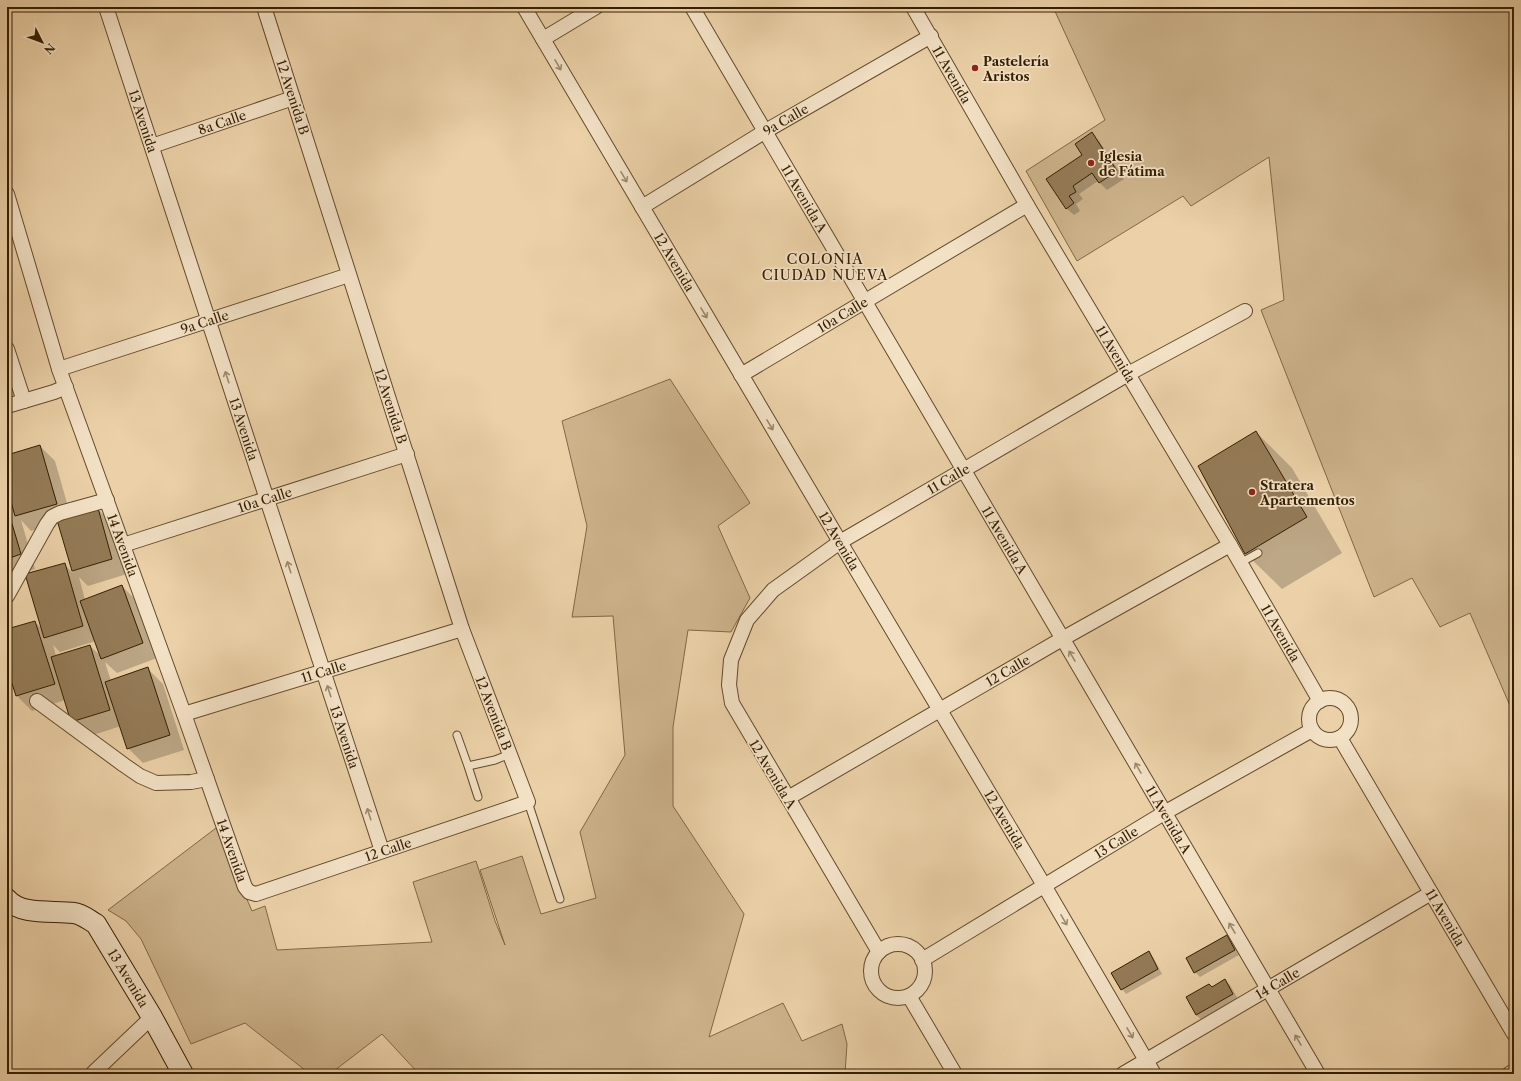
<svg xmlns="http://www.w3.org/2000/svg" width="1521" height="1081" viewBox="0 0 1521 1081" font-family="'Libre Caslon Text',serif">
	<rect width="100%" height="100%" fill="#ecd1a8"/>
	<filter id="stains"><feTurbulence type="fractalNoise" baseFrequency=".005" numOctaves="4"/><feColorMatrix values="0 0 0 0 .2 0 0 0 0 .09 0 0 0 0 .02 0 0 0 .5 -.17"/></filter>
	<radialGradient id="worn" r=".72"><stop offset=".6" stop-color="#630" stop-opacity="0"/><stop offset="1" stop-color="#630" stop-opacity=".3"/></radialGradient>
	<path fill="#cdb38b" stroke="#806846" d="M1053,7H1514V715L1470,613L1440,627L1412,578L1374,597L1261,310L1284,300L1269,157L1191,206L1183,196L1077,261L1026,171L1105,120Z
		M670,379L750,503L718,526L750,598L731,632L688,630L673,727V806L744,914L709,1037L783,1003L802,1041L842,1024L847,1044L845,1074H419L382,1034L330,1074H310L245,1023L191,1044L141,939L126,921L108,910L216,828L252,911L265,906L277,950L432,942L413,882L476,861L495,921L505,945L480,870L522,856L541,914L596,898L580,832L625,755L613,616L572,617L587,526L562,421Z"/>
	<path fill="#0003" fill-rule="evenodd" d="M1092,134L1099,141L1124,179L1107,190L1098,181L1079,194L1083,199L1076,204L1080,211L1074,215L1066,208L1048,180L1084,156Z
		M1256,432L1292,468L1342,553L1282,589L1246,554L1199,466Z
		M40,446L55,461L71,517L98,509L113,524L127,574L88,586L79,577L85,600L122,586L137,601L157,658L117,673L105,662L111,681L148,669L163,684L184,750L143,763L128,748L121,726L87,737L72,722L65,700L32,711L17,696L7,665V631L35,622L42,629L64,564L73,573L59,522L31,531L21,520L35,569L7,578V498L12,503L7,485V456ZM96,641L102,657L90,646L56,656L53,645L60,652Z
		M1226,936L1231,941L1239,955L1200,977L1195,972Z
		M1148,953L1153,957L1162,974L1126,994L1122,989Z
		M1225,980L1230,985L1238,999L1201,1019L1196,1015L1212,988Z"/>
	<path fill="#947b57" stroke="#341e00" d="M1092,132L1117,171L1099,183L1092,173L1073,186L1076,192L1069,196L1074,203L1066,209L1046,179L1082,155L1075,144Z
		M1256,431L1307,517L1245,554L1198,466Z
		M40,445L57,504L15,516L7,488V455Z
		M7,507L21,554L7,559Z
		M98,508L112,559L72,571L57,520Z
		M65,563L83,626L44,638L25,574Z
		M122,585L143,643L101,659L80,601Z
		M35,621L55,684L16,696L7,668V629Z
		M90,645L110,710L71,722L51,657Z
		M148,667L170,735L127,749L105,682Z
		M1227,935L1235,950L1194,973L1186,958Z
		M1149,951L1158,969L1121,990L1111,973Z
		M1225,979L1233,994L1196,1015L1186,997L1209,984L1212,987Z"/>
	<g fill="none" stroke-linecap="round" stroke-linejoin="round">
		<defs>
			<path id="lane" d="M1240,563L1258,553
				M457,735L468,766
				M478,797L468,766L495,760L510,754
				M528,802L560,899"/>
			<g id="street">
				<path id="s1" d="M106,7L382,851"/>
				<path id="s2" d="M524,7L840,542L1045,887L1154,1074"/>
				<path id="s3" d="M692,7L1318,1074"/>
				<path id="s4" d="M913,7L1027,205L1230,545L1320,701"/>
				<path d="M543,39L596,7"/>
				<path id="s5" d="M152,146L293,98"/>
				<path id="s6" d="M7,194L59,369L184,714L245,887L249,892L256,894L528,802L462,629L264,7"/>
				<path id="s7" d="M642,207L764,132L931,36"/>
				<path d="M7,349L24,401"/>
				<path id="s8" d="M59,369L349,275"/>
				<path id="s9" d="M741,375L1027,205"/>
				<path d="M7,406L54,392L66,387"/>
				<path id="s10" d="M123,545L407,454"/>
				<path d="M7,596L47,524L52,517L60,513L107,500"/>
				<circle cx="1330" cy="719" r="21"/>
				<path d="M37,701L124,765L140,776L156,783L191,782L207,779"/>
				<path id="s11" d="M184,714L462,629"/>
				<path id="s12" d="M1340,738L1514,1034"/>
				<path id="s13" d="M788,798L1062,639L1230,545"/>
				<circle cx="898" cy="971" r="27"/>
				<path id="s14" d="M879,952L732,703L729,685L731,660L747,620L773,590L840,542L1128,374L1245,311"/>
				<path id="s15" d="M922,960L1164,813L1312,730"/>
				<path d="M909,996L955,1074"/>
				<path d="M92,1074L152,1017"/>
				<path id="s16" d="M1123,1074L1431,893"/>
				<path d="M1509,1074L1514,1071"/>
			</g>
			<g id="secondary">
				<path id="s17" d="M7,899C21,916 54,910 74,913C82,914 89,920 96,924L152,1017L183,1074"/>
			</g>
		</defs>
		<use href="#lane" stroke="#624b2a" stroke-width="9"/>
		<use href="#street" stroke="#624b2a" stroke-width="16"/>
		<use href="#secondary" stroke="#341e00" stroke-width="22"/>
		<use href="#lane" stroke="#f3e1c6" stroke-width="7"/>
		<use href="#street" stroke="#f3e1c6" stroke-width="14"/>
		<use href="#secondary" stroke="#f3e1c6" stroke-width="20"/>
	</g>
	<defs><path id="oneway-shaft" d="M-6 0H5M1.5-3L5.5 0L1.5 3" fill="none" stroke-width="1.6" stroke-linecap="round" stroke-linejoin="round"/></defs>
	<g stroke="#9d896d">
		<use href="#oneway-shaft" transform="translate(558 65) rotate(60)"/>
		<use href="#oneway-shaft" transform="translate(624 177) rotate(60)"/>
		<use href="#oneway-shaft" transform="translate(704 313) rotate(59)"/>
		<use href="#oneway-shaft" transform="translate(227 377) rotate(-108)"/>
		<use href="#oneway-shaft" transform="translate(770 425) rotate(59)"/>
		<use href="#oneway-shaft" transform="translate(289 567) rotate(-108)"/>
		<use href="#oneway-shaft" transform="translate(1072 656) rotate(-120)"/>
		<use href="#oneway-shaft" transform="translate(329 691) rotate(-108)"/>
		<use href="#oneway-shaft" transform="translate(1138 768) rotate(-120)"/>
		<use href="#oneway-shaft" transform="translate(369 814) rotate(-108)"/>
		<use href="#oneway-shaft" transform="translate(1064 920) rotate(60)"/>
		<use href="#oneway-shaft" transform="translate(1232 928) rotate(-121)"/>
		<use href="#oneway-shaft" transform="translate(1130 1033) rotate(60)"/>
		<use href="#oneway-shaft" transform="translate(1298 1040) rotate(-120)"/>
	</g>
	<g fill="#8f2418" stroke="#f3e1c6" stroke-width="1.5">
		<circle cx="975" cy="68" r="4"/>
		<circle cx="1091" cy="163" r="4"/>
		<circle cx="1252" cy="492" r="4"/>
	</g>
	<g text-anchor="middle" stroke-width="3.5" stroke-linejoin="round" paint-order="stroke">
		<g font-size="13" font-weight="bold" fill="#341e00" stroke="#f3e1c6" text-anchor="start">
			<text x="983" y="66">Pastelería<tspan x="983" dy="15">Aristos</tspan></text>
			<text x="1099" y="161">Iglesia<tspan x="1099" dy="15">de Fátima</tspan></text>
			<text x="1260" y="490">Stratera<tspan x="1260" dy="15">Apartementos</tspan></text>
		</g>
		<g font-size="13" fill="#341e00" stroke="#f3e1c6">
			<text dy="5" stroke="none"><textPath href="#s4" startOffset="78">11 Avenida</textPath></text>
			<text transform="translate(293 97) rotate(72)" y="5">12 Avenida B</text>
			<text dy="5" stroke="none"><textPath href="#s7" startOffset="168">9a Calle</textPath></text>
			<text dy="5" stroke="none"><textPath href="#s1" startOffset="120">13 Avenida</textPath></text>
			<text dy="5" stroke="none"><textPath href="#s5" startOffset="74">8a Calle</textPath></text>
			<text dy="5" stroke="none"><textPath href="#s3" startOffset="222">11 Avenida A</textPath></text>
			<text dy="5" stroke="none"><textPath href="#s2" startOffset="296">12 Avenida</textPath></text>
			<text dy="5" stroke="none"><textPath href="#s9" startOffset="118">10a Calle</textPath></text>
			<text dy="5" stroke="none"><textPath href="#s8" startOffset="153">9a Calle</textPath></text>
			<text dy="5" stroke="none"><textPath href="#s4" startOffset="402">11 Avenida</textPath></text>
			<text transform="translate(391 406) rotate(72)" y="5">12 Avenida B</text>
			<text dy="5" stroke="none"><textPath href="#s1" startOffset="444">13 Avenida</textPath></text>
			<text dy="5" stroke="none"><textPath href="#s14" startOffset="623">11 Calle</textPath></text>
			<text dy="5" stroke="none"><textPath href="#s10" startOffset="149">10a Calle</textPath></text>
			<text dy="5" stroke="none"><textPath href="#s2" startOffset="620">12 Avenida</textPath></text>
			<text dy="5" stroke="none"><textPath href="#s3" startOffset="618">11 Avenida A</textPath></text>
			<text dy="5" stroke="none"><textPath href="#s6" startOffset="370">14 Avenida</textPath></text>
			<text dy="5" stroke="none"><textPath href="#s4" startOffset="726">11 Avenida</textPath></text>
			<text dy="5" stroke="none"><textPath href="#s13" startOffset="254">12 Calle</textPath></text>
			<text dy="5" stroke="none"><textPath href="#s11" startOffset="146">11 Calle</textPath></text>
			<text transform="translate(494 713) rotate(69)" y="5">12 Avenida B</text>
			<text dy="5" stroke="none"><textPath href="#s1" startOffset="768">13 Avenida</textPath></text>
			<text transform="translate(773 774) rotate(59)" y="5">12 Avenida A</text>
			<text dy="5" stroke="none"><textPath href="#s2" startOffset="944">12 Avenida</textPath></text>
			<text dy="5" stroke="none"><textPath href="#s3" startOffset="942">11 Avenida A</textPath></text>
			<text dy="5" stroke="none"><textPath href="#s15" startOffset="227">13 Calle</textPath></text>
			<text dy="5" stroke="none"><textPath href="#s6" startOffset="886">12 Calle</textPath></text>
			<text dy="5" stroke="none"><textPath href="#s6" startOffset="694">14 Avenida</textPath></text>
			<text dy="5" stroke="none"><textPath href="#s12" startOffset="208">11 Avenida</textPath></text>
			<text dy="5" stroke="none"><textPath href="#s17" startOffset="158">13 Avenida</textPath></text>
			<text dy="5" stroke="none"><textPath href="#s16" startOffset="179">14 Calle</textPath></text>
		</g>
		<g font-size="14" letter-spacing="1" fill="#341e00" stroke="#f3e1c6">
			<text x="825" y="264">COLONIA<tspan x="825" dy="16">CIUDAD NUEVA</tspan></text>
		</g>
	</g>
	<rect width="1521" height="1081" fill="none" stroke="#ecd1a8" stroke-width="24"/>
	<rect x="8" y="8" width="1505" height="1065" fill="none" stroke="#341e00" stroke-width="2"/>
	<rect x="12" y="12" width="1497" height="1057" fill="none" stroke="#341e00"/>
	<g transform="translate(42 42) rotate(132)" stroke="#f3e1c6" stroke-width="3" paint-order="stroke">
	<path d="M0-3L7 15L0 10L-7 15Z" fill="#341e00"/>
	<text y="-6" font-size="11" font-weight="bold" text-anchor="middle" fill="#341e00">N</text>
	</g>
	<rect width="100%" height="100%" filter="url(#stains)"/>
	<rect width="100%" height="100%" fill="url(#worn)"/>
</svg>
